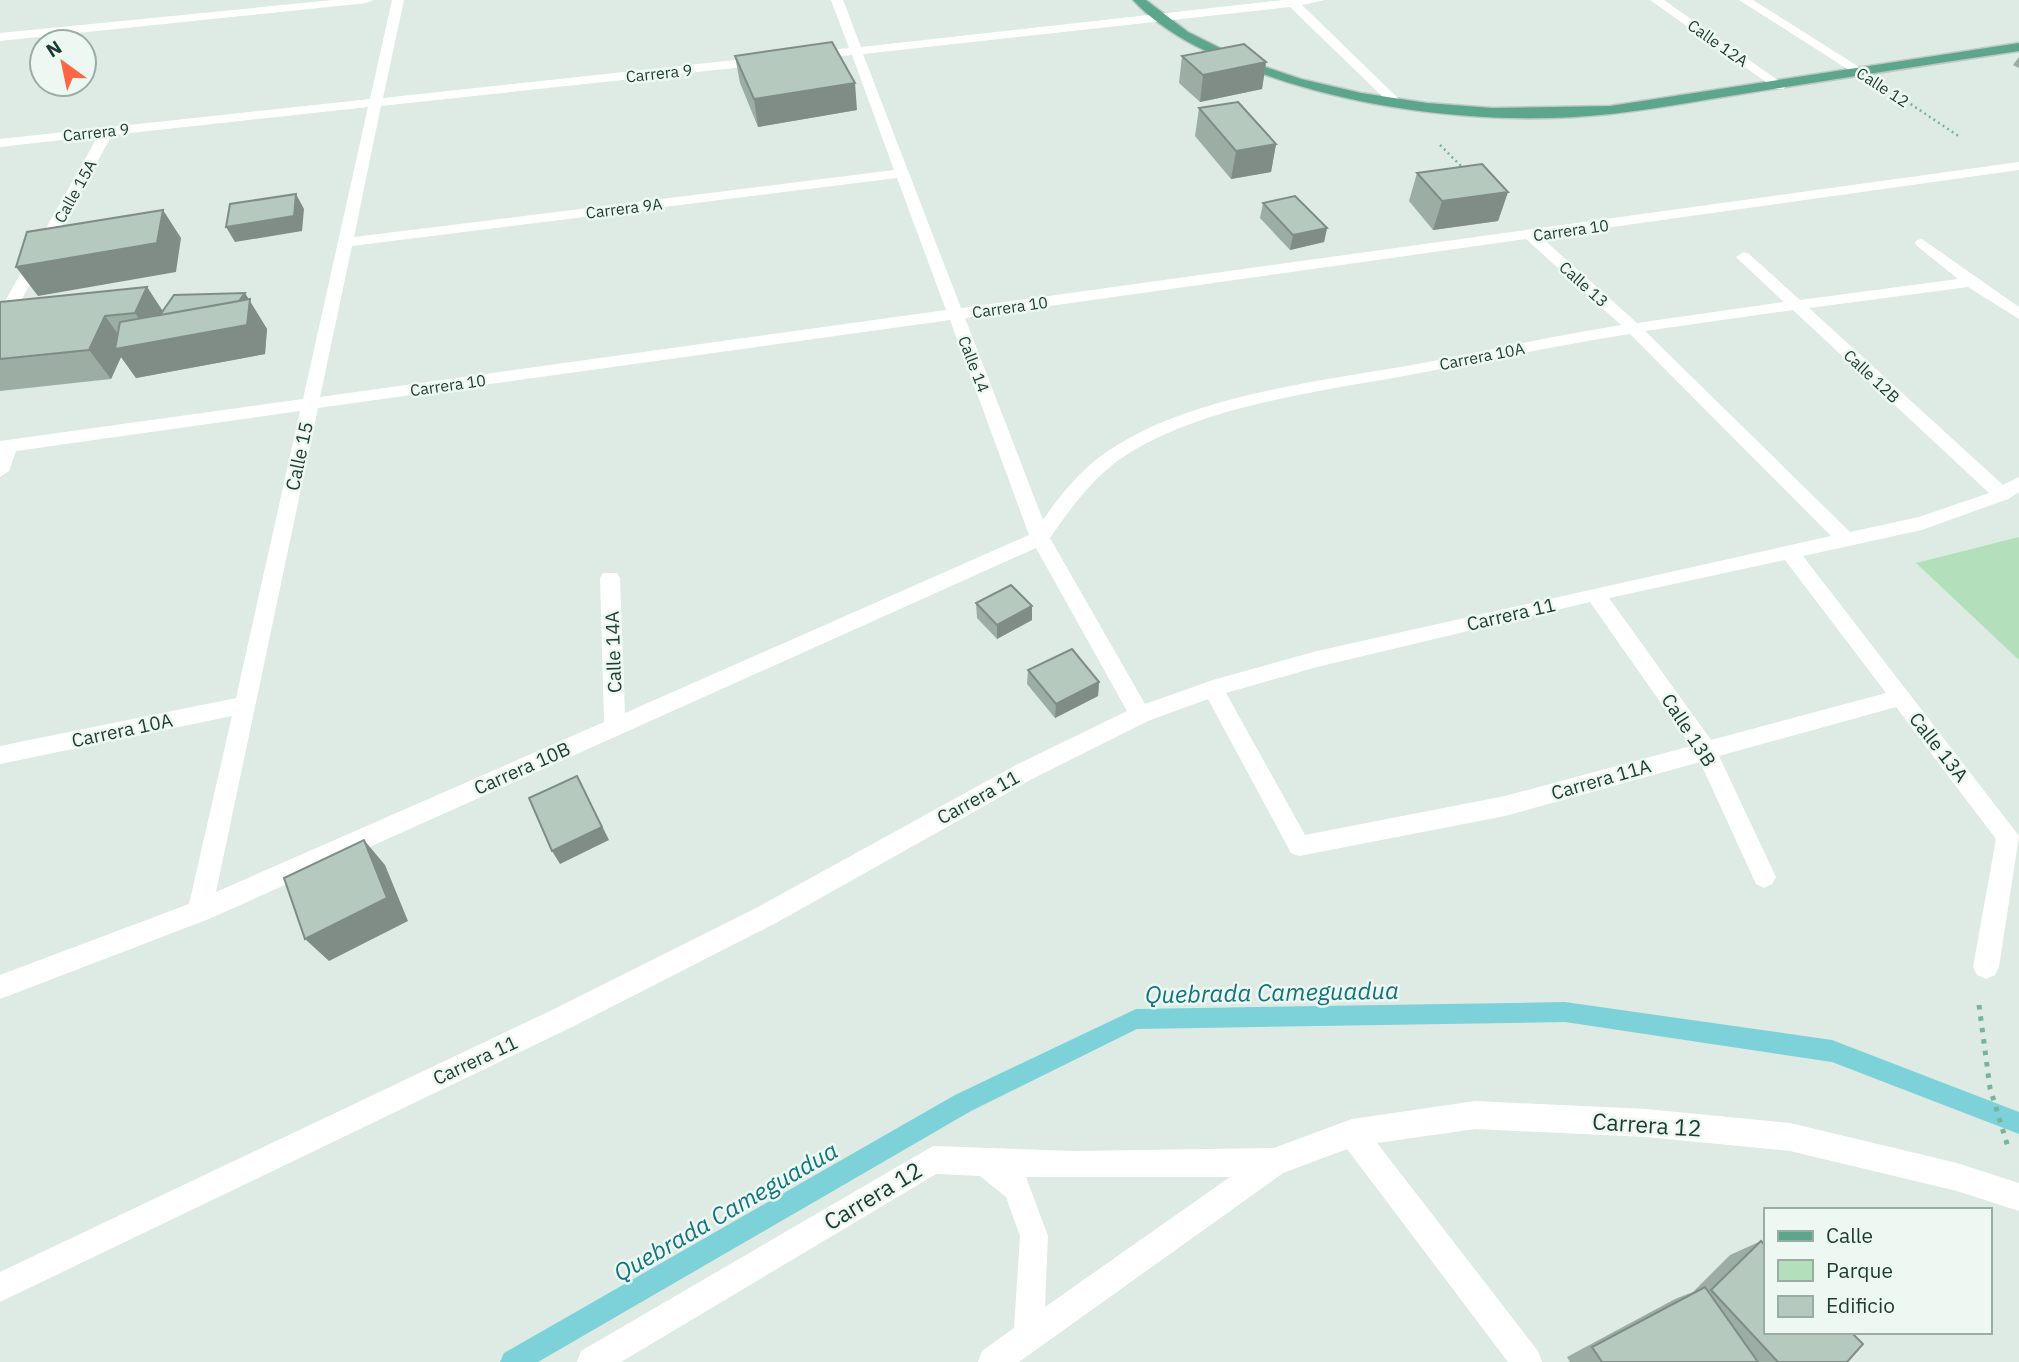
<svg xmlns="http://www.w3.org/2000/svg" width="2019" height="1362" viewBox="0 0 2019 1362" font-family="'IBM Plex Sans',sans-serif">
	<rect width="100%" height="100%" fill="#ddebe4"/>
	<path fill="#b3e0bb" d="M2019,537V660L1916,563Z"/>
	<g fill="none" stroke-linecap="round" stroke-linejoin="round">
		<path fill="#7dd1d8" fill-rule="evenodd" d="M1565,1002L1832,1040L2019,1112V1134L1832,1062L1565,1022L1137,1029L971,1111L538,1362H500L504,1353L955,1095L1136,1009Z"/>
		<defs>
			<path id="major" d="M1133,0H1146L1188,32L1242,59L1301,79L1361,93L1427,103L1492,108L1610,106L2019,43V51C1937,63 1855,76 1773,89C1719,97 1665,108 1611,114C1500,126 1370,112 1266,75C1219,59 1167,37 1133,0Z"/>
		</defs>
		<use href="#major" stroke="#c0c8c5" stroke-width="3"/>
		<path stroke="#79b39c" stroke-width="2.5" stroke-dasharray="2 3.5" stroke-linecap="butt" d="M1906,101L1960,137
			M1440,145L1466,171"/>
		<path stroke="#79b39c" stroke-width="5" stroke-dasharray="4.5 7" stroke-linecap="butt" d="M1979,1005L1990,1088L2008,1147"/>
		<path fill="#fff" fill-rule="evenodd" d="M333,0H373L367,3L0,41V33Z
			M392,0H404L383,98L763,57L769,61L763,65L381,106L354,237L894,170L852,55L809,60L803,56L809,52L849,48L831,0H843L861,47L1284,0H1325L1302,5L1401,101L1395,105L1390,104L1290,7L863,54L961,308L2019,162V170L1541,237L1637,323L1784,302L1739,260L1736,257L1744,252L1749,254L1800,300L1958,279L1917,246L1915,243L1917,240L1922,239L2019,307V319L1968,287L1809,308L2003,485L2019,477V492L2008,499L1922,530L1803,556L2019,836L1999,967L1995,975L1986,979L1977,975L1973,967L1996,839L1896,707L1719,756L1776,877L1772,884L1764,888L1756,884L1700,762L1505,816L1299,856L1291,853L1208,699L1148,721L1032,779L776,923L570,1028L0,1302V1272L552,1010L758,907L1016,765L1127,711L1036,548L209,919L0,999V975L189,904L232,716L0,764V746L236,698L300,411L16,451L9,471L0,477V441L303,399L368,107L112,135L8,324L0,329V310L98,136L0,147V139L370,99ZM897,178L946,310L320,397L352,246ZM1526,239L1621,325C1554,336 1489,350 1423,363C1324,381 1192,394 1108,451C1081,469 1061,494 1043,520L965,318ZM1793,310L1989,493L1919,517L1850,532L1645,331ZM950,320L1029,535L625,713L620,578L617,573H603L600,578L604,722L216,892L318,408ZM1630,334L1831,536L1317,651L1213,680L1145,704L1050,538C1070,509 1091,480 1120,459C1201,404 1326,391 1420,373C1490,360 1559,345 1630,334ZM1785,560L1886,693L1711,740L1609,598ZM1590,602L1691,746L1505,796L1305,835L1226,693L1317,667Z
			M1650,0H1664L1786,86L1784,89H1776Z
			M1739,0H1753L1867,72L1865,75H1857Z
			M1475,1101L1646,1109L1790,1123L1957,1163L2019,1183V1211L1957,1191L1790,1151L1646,1137L1475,1129L1377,1143L1538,1351L1542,1362H1508L1347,1149L1283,1173L1019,1362H978L982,1351L1014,1328L1020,1236L1006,1197L980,1176L936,1174L621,1362H577L581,1351L933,1146L1074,1151L1274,1148L1352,1119ZM1026,1177H1230L1045,1307L1048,1236Z"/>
		<use href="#major" fill="#5ca68e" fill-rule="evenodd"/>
	</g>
	<path fill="#9cada4" d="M735,56L857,110L758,127L740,83Z
		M1182,56L1266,62L1262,89L1200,102L1179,83Z
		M2019,57V68L2013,65Z
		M1199,108L1276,144L1271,172L1231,179L1195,136Z
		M1417,173L1508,192L1498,221L1433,230L1409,201Z
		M1263,203L1327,228L1324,242L1290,250L1260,218Z
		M147,287L163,312L249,300L267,329L265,354L136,378L121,357L111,379L0,391V302Z
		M976,603L1032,620L997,639L977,618Z
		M1028,670L1099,682L1098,696L1055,718L1027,684Z
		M1761,1241L1847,1362H1570L1567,1357L1675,1299L1693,1292L1730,1255Z"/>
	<path fill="#7f8d86" d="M1266,62L1262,89L1200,102L1203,75Z
		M855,83L857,110L758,127L754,99Z
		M1276,144L1271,172L1231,179L1236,151Z
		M1508,192L1498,221L1433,230L1442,201Z
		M296,194L304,209L302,231L235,242L226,227Z
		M163,210L181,238L176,272L38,296L16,267Z
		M1327,228L1324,242L1290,250L1293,235Z
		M147,287L166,316L245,293L267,329L265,354L136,378L121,357L111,379L89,350L105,316L126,345L155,342L135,313Z
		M1032,606V620L997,639V625Z
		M1099,682L1098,696L1055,718L1056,704Z
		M577,776L609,840L560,864L552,851Z
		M364,840L385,865L408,921L329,961L305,939Z"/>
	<path fill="#b5c9bf" stroke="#7f8d86" stroke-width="2" d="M832,42L855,83L754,99L735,56Z
		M1244,44L1266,62L1203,75L1182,56Z
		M1238,102L1276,144L1236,151L1199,108Z
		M1482,164L1508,192L1442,201L1417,173Z
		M296,194L294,216L226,227L230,204Z
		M1295,196L1327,228L1293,235L1263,203Z
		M163,210L157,243L16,267L27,232Z
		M147,287L135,313L105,316L89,350L0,359V302Z
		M245,293L239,301L160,315L174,295Z
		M250,299L247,325L115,349L120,322Z
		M1011,585L1032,606L997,625L976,603Z
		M1072,649L1099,682L1056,704L1028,670Z
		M577,776L602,827L552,851L529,798Z
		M364,840L387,898L305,939L284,878Z
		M1761,1241L1765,1245V1332H1851L1863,1344L1847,1362H1778L1711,1290Z
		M1705,1287L1758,1362H1602L1592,1347Z"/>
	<g text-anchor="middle" stroke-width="5" stroke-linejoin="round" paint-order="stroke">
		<g font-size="16" fill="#1d3c31" stroke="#eef8f2">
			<text transform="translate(1718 43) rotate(35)" y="6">Calle 12A</text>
			<text transform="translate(659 73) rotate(-6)" y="6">Carrera 9</text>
			<text transform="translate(1883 87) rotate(33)" y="6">Calle 12</text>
			<text transform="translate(96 132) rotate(-6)" y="6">Carrera 9</text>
			<text transform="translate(75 191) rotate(-61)" y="6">Calle 15A</text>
			<text transform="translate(624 208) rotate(-7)" y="6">Carrera 9A</text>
			<text transform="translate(1571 230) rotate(-8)" y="6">Carrera 10</text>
			<text transform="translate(1584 284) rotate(42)" y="6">Calle 13</text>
			<text transform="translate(1010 307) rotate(-8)" y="6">Carrera 10</text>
			<text transform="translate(1482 356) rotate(-11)" y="6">Carrera 10A</text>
			<text transform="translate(974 364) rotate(69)" y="6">Calle 14</text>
			<text transform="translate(1872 376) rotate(43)" y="6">Calle 12B</text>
			<text transform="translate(448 385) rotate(-8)" y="6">Carrera 10</text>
		</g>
		<g font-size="19" fill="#1d3c31" stroke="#eef8f2">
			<text transform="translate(299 456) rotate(-78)" y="7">Calle 15</text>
			<text transform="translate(1511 614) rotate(-13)" y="7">Carrera 11</text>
			<text transform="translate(613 652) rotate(-92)" y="7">Calle 14A</text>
			<text transform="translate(122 730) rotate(-12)" y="7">Carrera 10A</text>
			<text transform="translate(1689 730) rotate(57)" y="7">Calle 13B</text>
			<text transform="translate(1939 747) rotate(52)" y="7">Calle 13A</text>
			<text transform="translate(522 768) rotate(-24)" y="7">Carrera 10B</text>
			<text transform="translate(1601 779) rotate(-16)" y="7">Carrera 11A</text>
			<text transform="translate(978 797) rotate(-29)" y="7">Carrera 11</text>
			<text transform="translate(475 1060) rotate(-25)" y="7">Carrera 11</text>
		</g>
		<g font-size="23" fill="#1d3c31" stroke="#eef8f2">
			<text transform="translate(1647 1125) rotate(4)" y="8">Carrera 12</text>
			<text transform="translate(873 1196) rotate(-31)" y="8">Carrera 12</text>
		</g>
		<g font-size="24" font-style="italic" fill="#11757f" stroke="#eef8f2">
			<text transform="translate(1272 993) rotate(-1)" y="8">Quebrada Cameguadua</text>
			<text transform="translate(726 1212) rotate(-30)" y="8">Quebrada Cameguadua</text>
		</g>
	</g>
	<rect x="1764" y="1208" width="228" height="126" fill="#eef8f2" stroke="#9aada5" stroke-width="2"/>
	<rect x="1778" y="1231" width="35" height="10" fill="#5ca68e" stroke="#9aada5" stroke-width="2"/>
	<text x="1826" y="1243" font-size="21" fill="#1d3c31">Calle</text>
	<rect x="1778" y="1260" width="35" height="21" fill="#b3e0bb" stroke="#9aada5" stroke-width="2"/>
	<text x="1826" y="1278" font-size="21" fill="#1d3c31">Parque</text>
	<rect x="1778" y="1296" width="35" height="21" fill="#b5c9bf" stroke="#9aada5" stroke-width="2"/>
	<text x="1826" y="1313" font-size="21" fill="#1d3c31">Edificio</text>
	<g transform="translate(63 63) rotate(327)"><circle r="33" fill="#eef8f2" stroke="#9aada5" stroke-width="2"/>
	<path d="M0-5L12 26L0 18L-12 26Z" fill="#ff6647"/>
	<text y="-10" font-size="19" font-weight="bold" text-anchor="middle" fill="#1d3c31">N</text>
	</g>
</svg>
